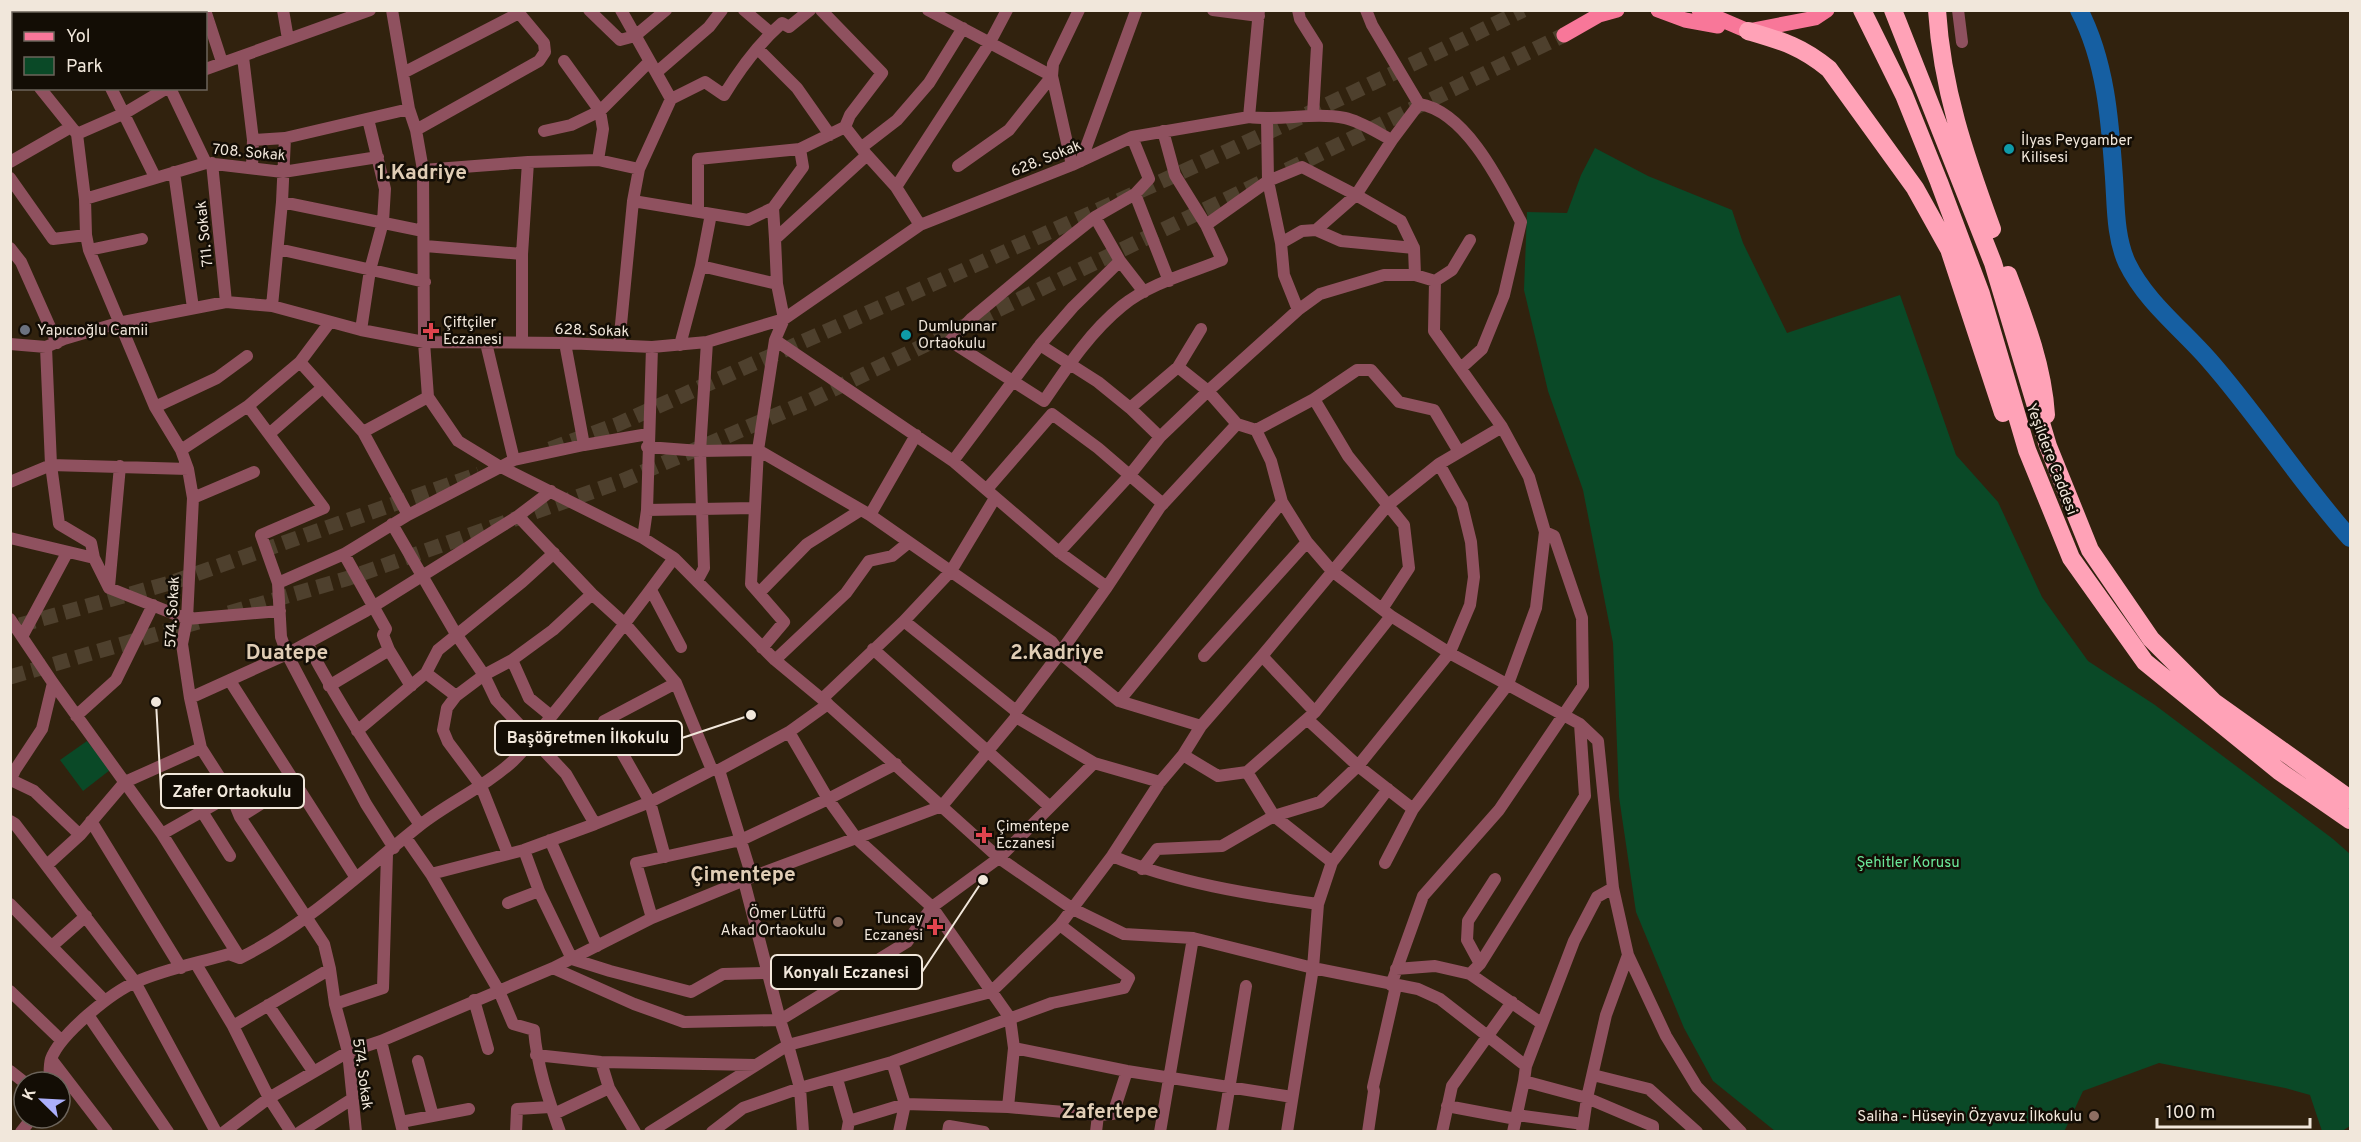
<svg xmlns="http://www.w3.org/2000/svg" width="2361" height="1142" viewBox="0 0 2361 1142" font-family="Overpass,sans-serif">
	<rect width="100%" height="100%" fill="#31220e"/>
	<path fill="#0a4927" d="M1595,148L1648,176L1732,210L1743,243L1787,333L1900,295L1956,455L1998,502L2042,597L2088,661L2155,705L2333,839L2350,854V1126L2342,1131H2322L2310,1095L2285,1088L2159,1063L2083,1091L2064,1132L1775,1131L1713,1081L1684,1028L1636,912L1619,797L1613,643L1583,490L1548,391L1524,290L1527,212L1567,213L1581,175Z
		M87,741L110,770L83,791L60,760Z"/>
	<g fill="none" stroke-linecap="round" stroke-linejoin="round">
		<path stroke="#165fa2" stroke-width="18" d="M2079,10C2106,62 2110,121 2114,178C2116,206 2115,237 2127,263C2146,302 2181,328 2209,360C2259,417 2300,482 2350,538"/>
		<path stroke="#4e402d" stroke-width="15" stroke-dasharray="15 8" stroke-linecap="butt" d="M1287,170L1564,35
			M550,449L616,425C919,289 1225,158 1523,10
			M229,613L349,578L622,481L809,401L1260,183
			M20,625L173,582L479,474
			M10,677L198,622"/>
		<path stroke="#8f515f" stroke-width="12" d="M82,10L83,14
			M128,10L130,14
			M166,10L167,14
			M205,10L222,62
			M283,10L288,39
			M392,10L409,109L416,130L423,170L424,342L428,397L458,441L499,466L643,538L674,558L775,660L822,699L999,858L1073,909L1124,934L1193,938L1313,968L1418,989L1440,999L1526,1066L1524,1081L1587,1098L1653,1126V1132
			M589,10L620,40L635,36L666,10
			M744,10L771,33
			M928,10L1052,76L1072,165
			M1213,10L1259,16
			M1298,10L1300,19L1317,46L1313,115
			M1366,10L1372,25L1419,104C1466,111 1501,184 1521,222L1504,295L1482,349L1461,368
			M1958,10L1962,42
			M33,14L41,10
			M10,23L14,22
			M758,49L797,88L830,135
			M10,54L14,57
			M243,57L253,140L252,168
			M564,61L600,111L603,129L598,160
			M206,69L370,10
			M657,72L709,27L722,10
			M403,73L519,13L544,43L545,52L539,61L416,130
			M40,88L77,134L85,199L86,235L89,250L155,407L181,450L188,469L193,498L187,619L182,644L190,698L201,748L231,795L240,817L324,944L330,969L335,1004L348,1052L356,1132
			M111,88L155,177
			M170,88L206,163
			M671,99L705,82L724,95C740,69 759,43 782,23L789,27L810,10
			M1249,117L1259,10
			M845,127L866,154
			M544,131L571,125L600,111L649,62
			M1163,131L1175,175L1206,225
			M77,134L125,113L167,88
			M253,140L285,138L409,109
			M1392,140L1419,104
			M862,147L897,120L929,83L963,28
			M1081,161L1136,11
			M10,162L71,127
			M212,163L226,302
			M958,166L1009,130L1052,76L1053,64L1079,10
			M423,170L528,162L598,160L639,169
			M174,172L193,308
			M10,178L53,239L86,235
			M896,187L989,44L1007,10
			M1135,194L1169,281
			M85,199L206,163L283,172L378,157
			M633,201L748,220L773,208L803,167L800,149L845,127L850,115L882,73L821,10
			M282,202L423,231
			M773,208L775,239
			M698,212V159L800,149
			M711,214L701,266L777,284
			M920,225L896,187L867,155L775,239L777,284L784,319L775,340L953,461L1059,552L1107,587L1160,507L1237,424L1256,430L1314,399L1357,370H1371L1399,402L1434,410L1459,452
			M1316,230L1341,241L1414,248L1415,275
			M1281,243L1302,231L1316,230L1356,195L1401,221L1414,248
			M425,246L522,254
			M10,248L21,262L57,343
			M278,249L425,282
			M89,250L142,239
			M1120,261L1144,292
			M1435,281L1452,270L1470,240
			M272,306L282,202L285,138
			M1298,310L1320,294L1384,275H1415L1435,281L1434,331L1502,427L1529,477L1545,532L1554,536L1582,618L1583,686L1499,810L1423,896L1391,985
			M1201,329L1178,367L1208,391L1298,310L1284,275L1281,243L1268,181L1267,119
			M361,330L370,270L383,222L385,189L368,119
			M522,342V254L528,162
			M486,343L514,460
			M565,343L584,445
			M10,344L46,347L64,339L118,323L226,302L272,306L361,330L424,342L565,343L652,347L707,342L784,319L920,225L1072,165L1132,137L1249,117C1281,121 1313,112 1345,118C1360,121 1378,133 1392,140L1356,195L1302,167L1268,181L1206,225L1222,260C1190,273 1150,283 1122,306C1090,332 1067,367 1044,401L950,341L972,318L1056,248L1095,217L1135,194L1149,179L1132,137
			M619,345L633,201L639,169L671,99L621,10
			M680,345L701,266
			M1040,345L1098,382L1130,408L1178,367
			M46,347L51,465L59,524L91,543L94,558
			M300,362L363,432L408,515
			M1314,399L1348,456L1404,525L1409,568L1382,609
			M248,406L324,508L261,535L278,583L281,637L287,654L366,804L394,848
			M155,407L217,378L247,356
			M1130,408L1160,437
			M1256,430L1271,461L1282,502L1307,542L1332,571L1391,616L1453,655L1580,724L1598,741L1613,888L1628,955L1666,1036L1697,1087L1741,1132
			M363,432L428,397
			M269,434L322,388
			M647,447L700,451L758,450L870,515L1052,642L1060,653L1016,711V717L1094,763L1160,782
			M181,450L248,406L300,362L330,322
			M953,461L1040,345L1073,307L1120,261L1095,217
			M10,482L51,465L188,469
			M987,489L1052,414L1098,448L1163,504
			M193,498L254,472
			M647,510L754,508
			M870,515L916,435
			M518,516L592,594L626,625L676,683L712,770
			M392,524L456,634L484,675L496,700L566,774L595,824
			M10,538L94,558L109,588L187,619L280,611
			M643,538L647,510L652,347
			M1059,552L1129,476L1160,437L1208,391L1237,424
			M344,554L386,629L383,635L389,650L411,686
			M697,581L704,568L700,451L707,342
			M278,583L344,554L408,515L514,460L584,445L648,434
			M109,587L120,466
			M1107,587L1060,653L1119,701L1201,726
			M651,590L681,647
			M759,593L807,544L861,510
			M10,619L53,683L162,834L240,958
			M904,621L1016,711
			M23,635L67,553
			M307,643C340,707 380,766 420,825
			M762,648L784,622L751,584L758,450L775,340
			M873,649L1050,807
			M1204,656L1307,542
			M1262,656L1315,712
			M512,660L529,698L551,716
			M775,660L846,593L869,561L892,556L908,543
			M426,673L456,696
			M230,681L356,878
			M329,686L389,650
			M190,698L287,654L366,611L518,516L551,491
			M822,699L904,621L951,571L995,498
			M1119,701L1282,502
			M76,716L116,680L153,605
			M1307,719L1358,766L1413,809
			M357,731L426,673L438,650L522,582L554,553
			M789,732L828,799L856,838L932,907L1010,1018L1014,1048L1008,1107
			M1183,755L1218,776L1247,772L1315,712L1391,616
			M719,770L752,877
			M1247,772L1274,816L1332,862
			M11,780L34,791L80,835
			M10,781L15,770L42,729L53,683
			M201,810L230,856
			M240,817L294,783
			M10,821L15,824L135,982L216,1132
			M91,821L181,968
			M162,834L231,795
			M406,838L431,874L499,991L513,1024L534,1030C537,1066 548,1098 560,1132
			M550,840L597,946
			M524,850L539,891L572,959L610,971L691,992L723,974L769,973
			M508,854L481,786L448,742L443,730L447,708L456,696L484,675L512,660L553,630L592,594
			M1112,856C1177,883 1248,894 1318,904
			M665,857L650,802L604,721L676,683
			M1385,863L1413,809L1508,684L1536,608L1545,532
			M47,865L80,835L125,782L201,748
			M1142,869L1157,849L1222,846L1274,816L1320,802L1358,766L1450,652L1470,605L1474,577L1471,542L1462,505L1439,464
			M431,874L524,850L595,824L650,802L712,770H719L789,732L828,704
			M508,903L539,891
			M10,904L105,1001
			M652,918L636,863L741,840L828,799L896,764
			M52,946L86,916
			M196,964L233,1026L269,1098L291,1132
			M1480,964L1467,940L1468,921L1495,879
			M553,968L634,1004L684,1022L780,1020L744,881
			M1396,969L1435,966L1470,974L1541,1023
			M1470,974L1480,964L1585,796L1580,724
			M10,991L62,1041
			M474,1000L488,1049
			M335,1004L383,988L387,854
			M268,1005L313,1071
			M88,1015L168,1132
			M233,1026L330,969
			M381,1041L403,1132
			M1014,1048L1127,1071L1292,1097
			M536,1055L601,1062L756,1065
			M51,1059L107,1132
			M418,1061L433,1116
			M601,1062L609,1088L635,1132
			M892,1062L905,1104L899,1132
			M1526,1066L1574,941L1597,897L1613,888
			M10,1071L24,1082
			M1593,1075L1649,1089L1697,1132
			M837,1079L849,1121L847,1132
			M49,1082C50,1075 49,1066 51,1059C60,1034 112,992 136,982C165,969 198,963 229,954L240,958C307,925 361,872 419,826C449,802 485,787 513,761C532,743 546,722 563,702C601,655 638,607 674,558
			M1447,1106L1516,1119
			M554,1114L609,1088
			M1517,1115L1583,1124
			M849,1121L905,1104L1008,1107L1098,1115L1113,1114L1127,1071
			M401,1122L469,1109
			M21,1132L32,1118
			M224,1132L269,1098L348,1052L381,1041L553,968L652,918L752,877L942,806L1016,717
			M300,1132L352,1099
			M516,1132L517,1109L550,1107
			M650,1132L788,1045L780,1020L907,942L932,907L999,858L1094,763
			M712,1132L743,1108L800,1088L892,1062L1052,1003L1124,988L1129,978L1060,925
			M803,1132L800,1088L788,1045L991,992L1060,925L1112,856L1160,782L1183,755L1201,726L1262,656L1388,505L1439,464L1502,427
			M948,1132L949,1126L984,1132
			M1096,1132L1098,1115
			M1160,1132L1193,938
			M1222,1132L1246,986
			M1287,1132L1313,968L1318,904L1332,862L1388,789
			M1368,1132L1374,1091L1373,1087L1396,986
			M1442,1132L1452,1086L1512,1002
			M1513,1132L1524,1081
			M1582,1132L1587,1098L1606,1015L1628,955"/>
		<path stroke="#f87799" stroke-width="15" d="M1658,10L1685,20L1718,26
			M1699,10L1748,31L1815,18L1827,10
			M1564,35L1599,15L1617,10"/>
		<path stroke="#ffa2b7" stroke-width="18" d="M1862,10L1904,95L1939,182L1981,294L2027,450L2071,558L2145,662L2279,771L2350,820
			M1893,10L1993,263L2048,446L2090,550L2151,639L2214,702L2350,799
			M1937,10C1942,89 1965,155 1992,229
			M1748,31C1782,41 1801,46 1829,69L1915,188L1949,249L2003,413
			M2008,275C2025,320 2043,366 2046,415"/>
	</g>
	<g fill="#0f9aa8" stroke="#130d05" stroke-width="2">
		<circle cx="2009" cy="149" r="6"/>
		<circle cx="906" cy="335" r="6"/>
	</g>
	<circle fill="#6b7280" stroke="#130d05" stroke-width="2" cx="25" cy="330" r="6"/>
	<g fill="#e0444e" stroke="#130d05" stroke-width="2">
		<path d="M428 322h6v6h6v6h-6v6h-6v-6h-6v-6h6z"/>
		<path d="M981 826h6v6h6v6h-6v6h-6v-6h-6v-6h6z"/>
		<path d="M932 918h6v6h6v6h-6v6h-6v-6h-6v-6h6z"/>
	</g>
	<g fill="#8d6e63" stroke="#130d05" stroke-width="2">
		<circle cx="838" cy="922" r="6"/>
		<circle cx="2094" cy="1116" r="6"/>
	</g>
	<g text-anchor="middle" stroke-width="5" stroke-linejoin="round" paint-order="stroke">
		<g font-size="15" fill="#f1e7db" stroke="#130d05" text-anchor="start">
			<text x="2021" y="145">İlyas Peygamber<tspan x="2021" dy="17">Kilisesi</tspan></text>
			<text x="443" y="327">Çiftçiler<tspan x="443" dy="17">Eczanesi</tspan></text>
			<text x="918" y="331">Dumlupınar<tspan x="918" dy="17">Ortaokulu</tspan></text>
			<text x="37" y="335">Yapıcıoğlu Camii</text>
			<text x="996" y="831">Çimentepe<tspan x="996" dy="17">Eczanesi</tspan></text>
			<text x="826" y="918" text-anchor="end">Ömer Lütfü<tspan x="826" dy="17">Akad Ortaokulu</tspan></text>
			<text x="923" y="923" text-anchor="end">Tuncay<tspan x="923" dy="17">Eczanesi</tspan></text>
			<text x="2082" y="1121" text-anchor="end">Saliha - Hüseyin Özyavuz İlkokulu</text>
		</g>
		<g font-size="15" fill="#f1e7db" stroke="#130d05">
			<text transform="translate(249 152) rotate(5)" y="5">708. Sokak</text>
			<text transform="translate(1046 158) rotate(-22)" y="5">628. Sokak</text>
			<text transform="translate(204 234) rotate(-96)" y="5">711. Sokak</text>
			<text transform="translate(592 330) rotate(2)" y="5">628. Sokak</text>
			<text transform="translate(2052 459) rotate(69)" y="5">Yeşildere Caddesi</text>
			<text transform="translate(172 612) rotate(-87)" y="5">574. Sokak</text>
			<text transform="translate(363 1074) rotate(82)" y="5">574. Sokak</text>
		</g>
		<g font-size="15" fill="#6ae698" stroke="#130d05">
			<text x="1908" y="867">Şehitler Korusu</text>
		</g>
		<g font-size="21" font-weight="bold" fill="#e0cdb5" stroke="#130d05">
			<text x="422" y="179">1.Kadriye</text>
			<text x="287" y="659">Duatepe</text>
			<text x="1057" y="659">2.Kadriye</text>
			<text x="743" y="881">Çimentepe</text>
			<text x="1110" y="1118">Zafertepe</text>
		</g>
	</g>
	<path fill="none" stroke="#f1e7db" stroke-width="2" d="M751 715L682 738M156 702L161 791M983 880L922 972"/>
	<g fill="#f1e7db" stroke="#130d05" stroke-width="2">
		<circle cx="751" cy="715" r="6"/>
		<circle cx="156" cy="702" r="6"/>
		<circle cx="983" cy="880" r="6"/>
	</g>
	<g fill="#130d05" stroke="#f1e7db" stroke-width="2">
		<rect x="495" y="721" width="187" height="34" rx="6"/>
		<rect x="161" y="774" width="143" height="34" rx="6"/>
		<rect x="771" y="955" width="151" height="34" rx="6"/>
	</g>
	<g font-size="16" text-anchor="middle" font-weight="bold" fill="#f1e7db">
		<text x="588" y="743">Başöğretmen İlkokulu</text>
		<text x="232" y="797">Zafer Ortaokulu</text>
		<text x="846" y="978">Konyalı Eczanesi</text>
	</g>
	<rect width="2361" height="1142" fill="none" stroke="#f1e7db" stroke-width="24"/>
	<rect x="12" y="12" width="195" height="78" fill="#130d05" stroke="#6c645b" stroke-width="1.5"/>
	<rect x="24" y="32" width="30" height="9" fill="#f87799" stroke="#6c645b" stroke-width="1.5"/>
	<text x="66" y="42" font-size="18" fill="#f1e7db">Yol</text>
	<rect x="24" y="57" width="30" height="18" fill="#0a4927" stroke="#6c645b" stroke-width="1.5"/>
	<text x="66" y="72" font-size="18" fill="#f1e7db">Park</text>
	<g transform="translate(42 1100) rotate(294)"><circle r="28" fill="#130d05" stroke="#6c645b" stroke-width="1.5"/>
	<path d="M0-4.5L10 22L0 15L-10 22Z" fill="#abaffb"/>
	<text y="-9" font-size="16" font-weight="bold" text-anchor="middle" fill="#f1e7db">K</text>
	</g>
	<path d="M2157 1118v9h153v-9" fill="none" stroke="#f1e7db" stroke-width="3"/>
	<text x="2166" y="1118" font-size="18" fill="#f1e7db" stroke="#130d05" stroke-width="4.5" paint-order="stroke">100 m</text>
</svg>
